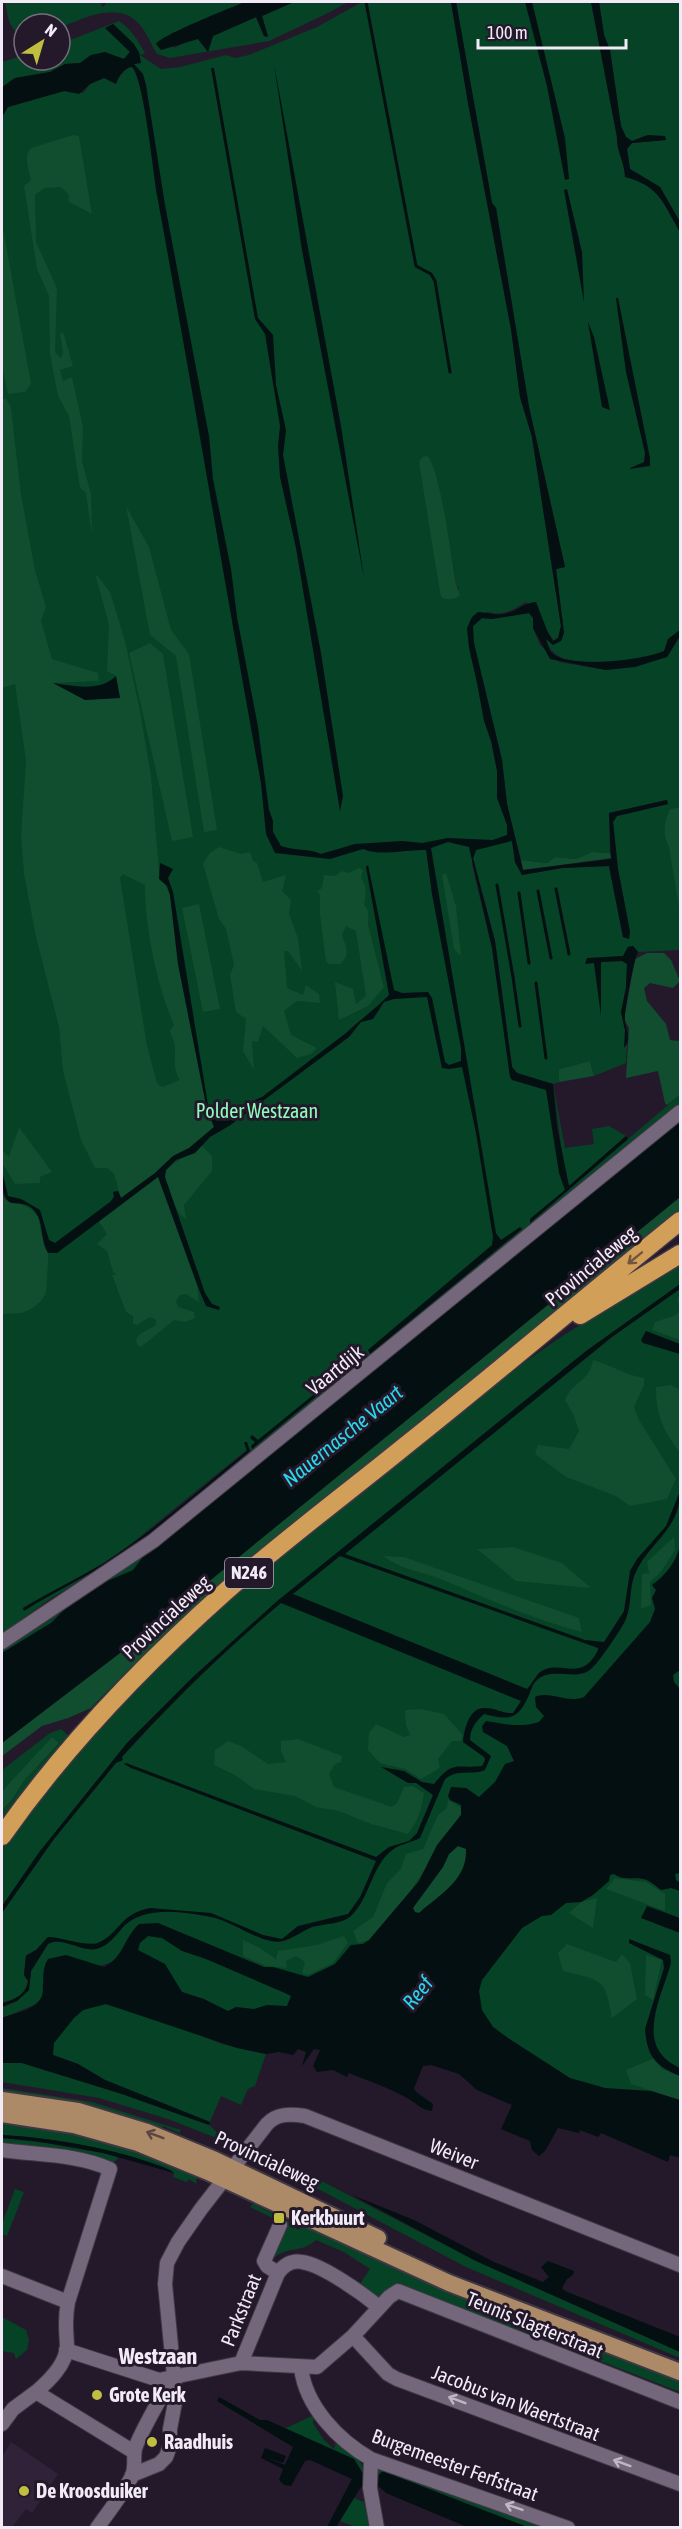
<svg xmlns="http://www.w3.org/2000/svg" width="682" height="2529" viewBox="0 0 682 2529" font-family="'Asap Condensed',sans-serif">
	<rect width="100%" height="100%" fill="#24192a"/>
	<path fill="#302238" d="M11,2442L58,2474L32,2513L26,2509L12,2527H2V2457Z"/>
	<path fill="#064225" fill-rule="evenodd" d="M5,2H101L102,7L106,4V2H245L182,31L171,33L174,48L193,39H198L208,51L213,36L256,17L264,36H268L262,16L294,2H348L326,14L269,41L170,58L157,54C151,45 147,33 140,25C119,0 84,18 60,28V24H24V36C8,30 8,16 5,2Z
		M362,2H451L468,103L511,329L520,397L532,437L561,626L558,638L554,641C540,622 547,618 526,602C511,611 504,616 487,612L469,626L473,640V626L482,618L492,619L529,613L533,618V628L540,645L559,662L606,670L667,657L680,636V807L670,809L680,879V950L638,952L633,946L628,947L623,956L599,958L590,963H594L601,1007V962L622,961L627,964L626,987L621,1012L625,1030V1047L627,1044L626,1063L594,1076L590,1061L559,1069V1082L553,1084L565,1148L594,1144L592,1129L609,1126L626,1136L569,1186L565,1176L553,1084L517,1073L512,1067L495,941L473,859L476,850L512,840L515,862L522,875L562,868L609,866L623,937L630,932L618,869L613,822L617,816L668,804L666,800L609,813L610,853L592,852L576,859L555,857L547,863L521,860L507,804L502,760L481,674L509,835L493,840L472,841V865L492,948L510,1073L546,1083L565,1190L530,1219V1222L680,1095V1107L152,1537L47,1601L2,1634V117L8,107L64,91L83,93L90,84L104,78L116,83C121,71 133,66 140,55L133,43L113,24L106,28L130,52L124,59L91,55L80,63L65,64L50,72L16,78L2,87V62L24,55V60H60V44L119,21C131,29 138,40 145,53L140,55L161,69L180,67L226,55L235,58L249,55L317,27ZM429,515L447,528L456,584L459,590L440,593ZM249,1448L250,1451L132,1546L104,1565L24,1610L23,1608L102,1564L131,1544Z
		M456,2H591L617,137C616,150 625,163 625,176C659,186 664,203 680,232V630C671,635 671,646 664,652C651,662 577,665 562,658C552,653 549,648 545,638L553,644L564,633L556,569L565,567L529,407L496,208L492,203Z
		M599,2H680V222L660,187L630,169L627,149L632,143L665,140L648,135L632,141L626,137L621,127L610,50L604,35Z
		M680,1261V2104L603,2091L255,2009L228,2011L182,1992L178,1987L115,1961L42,1984L44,1994L37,2004L2,2018V2007L17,2001L29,1990L31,1971L43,1952L36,1950L26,1955L24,1975L28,1981C26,1995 14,2000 2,2003V1844L102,1720L234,1593L492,1385L558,1339ZM217,1655L105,1771L127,1743L192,1678Z
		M146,1553L133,1571L103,1583L66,1608L51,1623L2,1653V1644Z
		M61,1729L69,1736L68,1742L2,1825V1810L11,1801L24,1781L59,1743L52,1738L2,1791V1770L50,1733Z
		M106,2004L187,2030L222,2044L266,2054L255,2086L248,2089L241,2105L221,2096L210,2122L105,2080L78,2064L53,2055C49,2040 70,2019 82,2011C88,2007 98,2006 106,2004Z
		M2,2063H22L122,2094L209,2125L221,2136L219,2139L168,2119L99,2098L2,2082Z
		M2,2088L92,2102L181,2130L179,2133L163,2126L161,2128C108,2111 58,2096 2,2094Z
		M2,2119L65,2130L142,2153L197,2176L196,2184L189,2179L187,2182L173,2177L174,2173L170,2170C116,2150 60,2138 2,2135Z
		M2,2138L63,2145L118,2156L117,2160L112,2163L2,2144Z
		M308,2174L476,2261L680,2352V2358L466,2267L305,2182Z
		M15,2189L24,2192L7,2236L2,2234V2224Z
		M253,2204L294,2224L293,2226L298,2230L303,2225L680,2378V2392L546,2340L400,2287L381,2301L358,2287L370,2269L344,2252L316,2240C300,2255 284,2244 269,2263L279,2221L250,2207Z
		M2,2317L26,2330L29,2340L27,2350L16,2359L14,2353L2,2351Z
		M314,2415L313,2423L324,2440L334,2449L336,2441C350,2453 364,2458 365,2477L354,2459L284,2429Z
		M378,2465L554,2527H527L494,2514L376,2477Z
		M354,2498L364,2502L369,2527H356L340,2521Z"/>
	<path fill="#104e2f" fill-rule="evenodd" d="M73,135L79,136L92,214L69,202L68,194L61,187L45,188L35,195L36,242L57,288L55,352L61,358L63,352L60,334L63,332L73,366L60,370L63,381L72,377L83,427L82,461L91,494L92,536L86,493L80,488L69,416L58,396L50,354L49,296L37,269L24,186L31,180C29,170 23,156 31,148Z
		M2,222L31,384L25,392L8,394L2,366Z
		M6,398L11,408L21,495L35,570L46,607L41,621L52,659L98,673L99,681L54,683L85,700L120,697L116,676L107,671L109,625L95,573L110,592L125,641L140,711L151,776L159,871L170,895L178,964L207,1110L214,1127L189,1148L173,1156L155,1173L121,1198L114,1174L107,1168H95L81,1140L63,1071L59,1027L36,937L24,874L21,836L26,761L15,684L2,688V400ZM123,874L145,885C145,928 157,986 174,1025L170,1030C171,1037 176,1044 175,1050C175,1061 173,1070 180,1080L162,1087L157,1083L147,1046L120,878Z
		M427,456C440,466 452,562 456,584L460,595C456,600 448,600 442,598L440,593L419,462L422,457Z
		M126,506L149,547L171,630L189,654L217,830L204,832L176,656L150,635Z
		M150,643L163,654L193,837L172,841L129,653Z
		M680,807L679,816L680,913L669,847C662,834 664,823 670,809Z
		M219,847L241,854L250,852L253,861L257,863L263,882L286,875L282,891L291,900L289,914L298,938L302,971L288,951H284L287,988L303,995L306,985L319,994L320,1003L297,1001L284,1011L291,1035L317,1048L311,1054L297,1058L263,1026L258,1042L252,1041L254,1070L243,1051L246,1019L236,1012L230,975L234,965L226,929L219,919L203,864L210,853Z
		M592,852L610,853L612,858L523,870L521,860L547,863L555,857L576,859Z
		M359,868L363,870L361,878C367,885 366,895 364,904L368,911V925L384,987L368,1006L339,1020L335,982L353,989L356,1004L366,996L356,931L346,926L342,935C346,947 351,955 340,964H329L326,961L320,915V895L317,891L322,888L324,875L335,876L342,871L349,873Z
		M446,873L456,906L461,956L454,949L442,875Z
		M199,904L220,1009L203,1012L182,908Z
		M647,953H664L671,960L680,981L673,988L650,983L644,988L647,1001L666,1024L670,1040L680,1041V1095L667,1105L665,1103L658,1071L626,1078L629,1028L624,1019L634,964L635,959Z
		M590,1061L594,1076L559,1082V1069Z
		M19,1127L52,1172L40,1177V1183L15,1184L2,1163V1150L9,1157Z
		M202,1146L212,1156V1171L184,1205L186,1219C177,1213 175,1206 171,1196C169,1190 165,1183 165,1178C163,1163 192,1156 202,1146Z
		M158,1176L197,1286L199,1302L186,1294L180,1295L176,1301L178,1307L194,1312L195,1318L185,1322L174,1320L141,1347L137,1345L136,1339L140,1334L156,1325V1320L150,1317L137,1325L133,1324V1316L126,1312L112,1275L117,1274L113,1272L107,1251L97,1244L107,1234L98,1220Z
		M2,1192L4,1198L11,1203H19L31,1209L38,1217L44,1246L48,1253V1263L46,1293L42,1300L33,1308L22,1313L2,1314Z
		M680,1197V1211L128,1670L91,1708L68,1718L42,1726L2,1756V1743L137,1640Z
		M680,1297V1340L652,1330L655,1322L676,1315L680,1311L677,1298Z
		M593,1360C611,1365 625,1375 644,1378V1385L634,1407L639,1420L676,1479L667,1499L630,1506L616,1496L566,1477L535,1454L538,1445L569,1449L579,1431L574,1416L565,1400C572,1382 590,1381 593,1360Z
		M671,1385L680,1390V1453C663,1430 656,1416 656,1387Z
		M674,1537L675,1550L661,1572L650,1582L651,1605L641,1609L642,1574L649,1573L647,1562Z
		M513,1547L562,1563L591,1588L516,1581L477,1549Z
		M383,1556L404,1557L579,1618L582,1632C534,1620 488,1599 443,1580C419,1570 406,1572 383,1556Z
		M422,1709L444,1714L463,1735L461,1741H452L438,1759L440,1768L421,1779L405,1769L380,1763L368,1750L369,1733L376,1724L404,1737L410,1735L406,1725L405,1710Z
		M52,1737L59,1743L24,1781L11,1801L2,1810V1791Z
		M298,1739L342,1756L341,1762L335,1764L329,1774L334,1787L392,1807L397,1803L404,1787L413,1786L424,1793C422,1809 418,1822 408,1834L371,1824L339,1811L316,1807L295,1796L254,1789L235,1775L214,1765L215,1750L228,1741L241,1746L268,1764L286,1762L281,1751V1741Z
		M448,1800L462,1808L461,1814L410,1892L369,1940L358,1943L353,1931L373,1917L387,1883L401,1869L406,1854L423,1849L438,1815L447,1808Z
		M458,1846L466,1848C468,1880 439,1895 419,1913L415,1912L412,1908L443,1867L449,1854Z
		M615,1878L646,1882L665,1894V1911L606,1889Z
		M597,1898L593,1928L569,1913L581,1902Z
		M344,1936L348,1943L333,1963L308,1975L302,1973L305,1962L296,1956L286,1961L287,1968L266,1966L243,1956V1940L260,1948L276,1959L278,1951L317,1945Z
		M567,1944L616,1962L622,1954L630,1963L637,1999L612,2018C605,1977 602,1981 563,1971L558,1953Z
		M646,1955L662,1960L653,2000L645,1995Z
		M654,2058L662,2069L680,2076V2100L631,2084L626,2070Z"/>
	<path fill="#030f11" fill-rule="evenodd" d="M245,2H294L262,16L268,37L264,36L256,17L213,36L208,52L198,39L161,50L156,44C162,35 230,8 245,2Z
		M451,2H456L492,203L496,208L529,407L565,567L556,569L564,633L561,641L553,645L546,639C547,642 549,649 551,652C568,670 643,660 664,651L668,639L680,630V636L667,657L635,667L606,670L550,659L533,628V618L529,613L492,619L482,618L473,626L474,643L502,760L507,804L523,870L611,859L609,813L667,800L668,804L617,816L613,822L618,869L630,932L629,939L623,937L609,866L562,868L522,875L515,862L512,841L476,850L473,858L495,941L512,1067L517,1073L553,1084L557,1127L569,1186L626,1136L628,1139L530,1223V1219L565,1190L559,1173L546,1090L512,1080L510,1077L492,948L469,847L448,842L431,848L496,1233L501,1240L520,1227L522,1229L370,1354L368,1350L492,1245L493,1237L476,1133L462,1067L449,1069L442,1068L427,997L394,999L384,1002L373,1019L361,1022L349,1037L229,1126L210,1137L195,1153L176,1160L166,1170L165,1177L205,1293L212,1304L220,1307L219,1310L206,1306L200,1292L158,1177L57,1253H48C41,1241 43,1227 38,1216C23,1188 1,1225 2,1171L8,1196L21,1199L40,1210L49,1240L55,1243L110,1202L114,1197L113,1192L118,1191L121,1198L155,1173L173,1156L189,1148L214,1127L207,1110L178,964L170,895L167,886L159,879L160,863L173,869L168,878L173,892L209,1111L217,1121L230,1117L248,1103L262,1097L346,1033C360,1020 375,1009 389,995L366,867L368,865L394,990L402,993L428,992L432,998L445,1062L449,1065L461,1061V1048L432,894L426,850C406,849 381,857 363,849L330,859L275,853L266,834L261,783C225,587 193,391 157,195C153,171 144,80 132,67C123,68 119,76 116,84L104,78L90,84L79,94L64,91L8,107L2,117V87L15,78L50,72L65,64L80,63L91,55L105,52L124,59L130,52L105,28L113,24L133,43L139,52L141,63L134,64L143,74L146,85L165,205L209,436L213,479L231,569L237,617L258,727L269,810L273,821V832L281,846C295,851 309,848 321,854L355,844L402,841L422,843L448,838L493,840L507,835V825L497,798V771L491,741L484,721L477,683L469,648L467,628L472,617L478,612C487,612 496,616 504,614C516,612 523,603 536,602L548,633L553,641L558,638L561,626L532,437L520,397L511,329L468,103Z
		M525,2H532L565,138L569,179L565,180L547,86Z
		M591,2H599L604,35L610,50L621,126L626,137L632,141L648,135L665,136L666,140L632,143L627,149L630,169L660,187L680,222V232C663,203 660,186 625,177C625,163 616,150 617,137Z
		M274,64L341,426L364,578L302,250Z
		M211,68H214L258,318L273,335L276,385L286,430L283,455L321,653L343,796L340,811L296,548L280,477L278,446L280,426L265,334L255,319Z
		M567,189L582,252L584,302L564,190Z
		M616,298H618L650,458V466L628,469L644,462L645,453L626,372Z
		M588,322L594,337L610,410L602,407Z
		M116,676L120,698L85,700L53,683C72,686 101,692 116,676Z
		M633,946L638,952C634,958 625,1008 625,1017C624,1029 633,1036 624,1048L625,1030L621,1012L626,988L627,964L622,961L601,962V1016L594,963L585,964L587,958L623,956L628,947Z
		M680,1117V1197L137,1640L2,1743V1653L51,1623L66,1608L103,1583L133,1570L146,1553L415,1333L505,1264L587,1193Z
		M680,1284V1289L612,1337L345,1554L585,1640L604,1642L624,1611L630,1571L637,1559L666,1526L680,1491C681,1529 648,1543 635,1574C629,1588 632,1604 626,1619C623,1627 599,1662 592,1668C577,1683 552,1665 536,1681C533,1684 531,1689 530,1693C518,1719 512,1721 484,1714C476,1721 470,1729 470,1740L491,1756L485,1770C471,1776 459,1768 445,1779L420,1838C412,1842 402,1844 395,1848C371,1864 371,1897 351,1916C342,1924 323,1924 312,1927C302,1931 294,1938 283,1941C263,1946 233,1921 211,1917C184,1912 146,1905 124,1926C116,1935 109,1946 96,1949C81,1952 62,1936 48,1944L31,1971L29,1990L17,2001L2,2007V2003C14,2000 26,1995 28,1981L24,1975L26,1956L36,1950L48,1937C63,1937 88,1948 100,1942C120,1932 120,1914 150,1908L211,1913L263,1935L282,1939L298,1926L348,1914L360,1897L376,1861L131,1768L124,1764L126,1763L376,1857L389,1847L409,1841L417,1833L433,1795L416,1783H408L381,1767L404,1771L422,1782L434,1784C454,1759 456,1769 482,1766L485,1760L484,1757L463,1742C464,1730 469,1708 484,1708C494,1707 503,1714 513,1713L521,1701L281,1603C224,1651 172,1702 122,1757L123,1760L116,1763L54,1839L2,1913V1906L40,1851L127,1743L192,1678L276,1602L586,1351ZM340,1556L598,1648V1650C581,1685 559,1657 539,1673C535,1677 531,1685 527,1689L293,1594Z
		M646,1331L680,1344V1354L643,1343L641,1340Z
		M355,1361L357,1363L252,1449L251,1446L255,1442L250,1438L252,1435L258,1440Z
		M244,1442H247L250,1451C203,1490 157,1533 105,1565C78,1581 50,1594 24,1611L23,1608C49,1592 78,1579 104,1563C155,1530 200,1489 247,1451Z
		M680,1545V1670L673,1675L674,1682L680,1689V1873L675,1874L676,1880L680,1883V1891L671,1888L661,1890C656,1886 649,1880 643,1879C633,1877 623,1881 614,1874L610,1875L609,1881L593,1895L581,1902L566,1903L551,1915L542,1916L522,1928L482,1980L479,1991L482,2010L493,2027L508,2038L570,2078L605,2088L651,2091L680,2100V2158L670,2155L668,2162L601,2133L598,2137L580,2130L579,2133L558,2128L545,2151L539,2156L532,2150L530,2141L501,2129L512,2105L477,2090L459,2074L431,2065L423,2066L414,2088L416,2092L433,2104L432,2111C420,2110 417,2103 407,2098C389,2088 369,2081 349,2073L347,2077L333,2070L317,2072L313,2066L320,2050L314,2049L302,2066L306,2052L298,2049L293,2055L279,2052L266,2054L237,2048L106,2004L83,2010L74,2018L54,2043L53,2055L78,2064L105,2080L210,2122L209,2125L122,2094L22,2063H2V2018C12,2014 29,2011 37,2003C49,1993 38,1975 48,1959L66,1955L104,1967C124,1957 123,1939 139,1924L158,1923L264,1967H273L308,1977L335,1964L351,1945L363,1944L369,1940L419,1881L437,1845L461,1815V1805L450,1800L448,1796L451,1787L466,1788L479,1797L495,1782L505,1764L514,1761L507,1746L483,1732L482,1726L486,1721C505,1724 519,1728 539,1722L544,1716L536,1707L535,1697C550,1690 567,1704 584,1697L650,1622L655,1609L652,1598L656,1590L652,1585C665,1576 677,1561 680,1545ZM458,1846L466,1849C468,1880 439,1895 419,1913L415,1912L413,1908L443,1867L449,1854ZM148,1936L162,1938L182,1951L206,1959L285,1993L291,1996L287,2006L267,2005L254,2009L236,2007L228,2011L204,1999L182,1992L165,1964L138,1950L140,1943Z
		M647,1906L680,1918V1933L641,1918Z
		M629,1939L670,1955L671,1963C661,1999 633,2047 680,2068V2076C656,2066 647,2057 645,2029L664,1968L663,1960L629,1943Z
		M2,2135C51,2138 102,2146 149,2162C157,2165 167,2167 174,2173L103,2153L35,2141L2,2138Z
		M352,2195L414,2220L494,2262L543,2282L549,2277L541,2267L548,2261L574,2271L573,2275L567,2279L562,2288L565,2291L680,2337V2352L476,2261Z
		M219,2397L260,2420H267L354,2459L365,2477H376L383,2471L527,2527H467L386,2493L376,2484H364L359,2490L336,2527H327L352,2479L310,2460L305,2461L291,2486L284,2485L279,2480L283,2469L261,2458L265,2448L286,2456L283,2463L264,2457L285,2465L293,2447L217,2401Z"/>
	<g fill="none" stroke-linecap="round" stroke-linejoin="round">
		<path stroke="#030f11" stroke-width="3" d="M366,2L416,266L431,274L435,281L450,372
			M497,885L513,977L520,1026
			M556,889L569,954
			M538,891L551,958
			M519,893L529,963
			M536,983L546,1058"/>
		<defs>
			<path id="minor" d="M2,1642L153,1541L680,1112
				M2,2150C36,2155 78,2154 110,2169L68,2302
				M278,2273L267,2266L264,2261L280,2225
				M2,2276L68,2302C65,2318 66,2330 67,2345C67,2364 49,2381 36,2392
				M353,2336L388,2374L397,2379L680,2484
				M66,2350L159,2380L241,2363L317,2367L353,2336L389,2297L398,2291L680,2402
				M241,2363L278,2273C284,2265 292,2260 302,2262C323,2265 363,2294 379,2307
				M301,2368C306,2407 338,2440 371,2459L568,2528
				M2,2424L13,2409L36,2392L134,2452
				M371,2459L370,2488L377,2528
				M132,2475L159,2464L166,2457L170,2446V2429L176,2397L165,2284L167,2263L178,2242L201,2209L267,2124C277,2113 291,2114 305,2116L680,2265
				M97,2528C109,2511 123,2494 132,2476C136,2467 133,2457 135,2449C138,2438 166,2386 173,2379"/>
			<path id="major" d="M2,2100L78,2111L147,2132L215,2160L378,2238
				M2,2114L74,2125L138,2143L206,2171L449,2283L680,2372"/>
			<path id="highway" d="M580,1315L680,1254
				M2,1836C66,1745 143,1665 226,1591C283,1541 346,1494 405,1446C498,1372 588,1295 680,1221"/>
		</defs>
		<use href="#minor" stroke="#3f3744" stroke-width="16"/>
		<use href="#major" stroke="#3f3744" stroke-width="20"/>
		<use href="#highway" stroke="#3f3744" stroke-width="21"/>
		<use href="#minor" stroke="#74677b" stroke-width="14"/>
		<use href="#major" stroke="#ac8967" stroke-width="16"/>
		<use href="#highway" stroke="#d29f59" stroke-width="18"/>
	</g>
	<defs><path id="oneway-shaft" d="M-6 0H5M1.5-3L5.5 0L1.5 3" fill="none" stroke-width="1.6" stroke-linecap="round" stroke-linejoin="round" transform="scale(1.5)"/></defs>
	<use stroke="#72553f" href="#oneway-shaft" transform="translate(635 1258) rotate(141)"/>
	<use stroke="#5a4642" href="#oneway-shaft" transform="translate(155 2135) rotate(-159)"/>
	<g stroke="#c0b6c5">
		<use href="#oneway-shaft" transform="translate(457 2400) rotate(-159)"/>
		<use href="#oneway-shaft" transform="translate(622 2463) rotate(-160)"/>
		<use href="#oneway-shaft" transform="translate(514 2507) rotate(-161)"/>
	</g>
	<g fill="#c0be40" stroke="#24192a" stroke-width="2">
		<rect x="273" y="2212" width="12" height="12" rx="3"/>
		<circle cx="97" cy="2395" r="6"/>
		<circle cx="152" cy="2442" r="6"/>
		<circle cx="24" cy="2491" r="6"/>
	</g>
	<g text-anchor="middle" stroke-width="6" stroke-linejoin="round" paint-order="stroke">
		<rect fill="#24192a" stroke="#b4acba" stroke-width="1.5" x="225" y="1558" width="48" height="30" rx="4.5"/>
		<g font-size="18" font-weight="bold" fill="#f2ebf7">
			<text x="249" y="1579">N246</text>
		</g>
		<g font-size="20" fill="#92fcbc" stroke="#24192a">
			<text x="257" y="1118">Polder Westzaan</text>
		</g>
		<g font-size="20" fill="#f2ebf7" stroke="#24192a">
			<text transform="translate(591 1266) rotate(-40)" y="7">Provincialeweg</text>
			<text transform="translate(335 1370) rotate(-39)" y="7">Vaartdijk</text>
			<text transform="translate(166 1617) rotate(-43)" y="7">Provincialeweg</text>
			<text transform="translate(454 2154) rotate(22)" y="7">Weiver</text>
			<text transform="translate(267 2160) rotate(25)" y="7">Provincialeweg</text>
			<text transform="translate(241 2310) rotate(-68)" y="7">Parkstraat</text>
			<text transform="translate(535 2325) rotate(22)" y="7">Teunis Slagterstraat</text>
			<text transform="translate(516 2403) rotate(21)" y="7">Jacobus van Waertstraat</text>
			<text transform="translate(455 2465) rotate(20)" y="7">Burgemeester Ferfstraat</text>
		</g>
		<g font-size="20" font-weight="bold" fill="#f2ebf7" stroke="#24192a" text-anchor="start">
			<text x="291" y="2225">Kerkbuurt</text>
			<text x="109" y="2402">Grote Kerk</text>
			<text x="164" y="2449">Raadhuis</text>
			<text x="36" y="2498">De Kroosduiker</text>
		</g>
		<g font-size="21" font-style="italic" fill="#28d7ec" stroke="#24192a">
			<text transform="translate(343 1436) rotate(-39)" y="7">Nauernasche Vaart</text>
			<text transform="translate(418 1993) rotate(-51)" y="7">Reef</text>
		</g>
		<g font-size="22" font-weight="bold" fill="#f2ebf7" stroke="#24192a">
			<text x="158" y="2364">Westzaan</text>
		</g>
	</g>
	<rect width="682" height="2529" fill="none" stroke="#f2ebf7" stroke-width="6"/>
	<g transform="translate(42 42) rotate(37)"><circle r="28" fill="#24192a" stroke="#766d7c" stroke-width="1.5"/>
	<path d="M0-4.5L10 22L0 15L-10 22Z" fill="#c0be40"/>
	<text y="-9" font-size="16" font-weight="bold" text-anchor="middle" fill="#f2ebf7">N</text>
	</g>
	<path d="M478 39v9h148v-9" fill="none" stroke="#f2ebf7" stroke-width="3"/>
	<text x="487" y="39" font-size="18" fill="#f2ebf7" stroke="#24192a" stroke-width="4.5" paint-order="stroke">100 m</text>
</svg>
